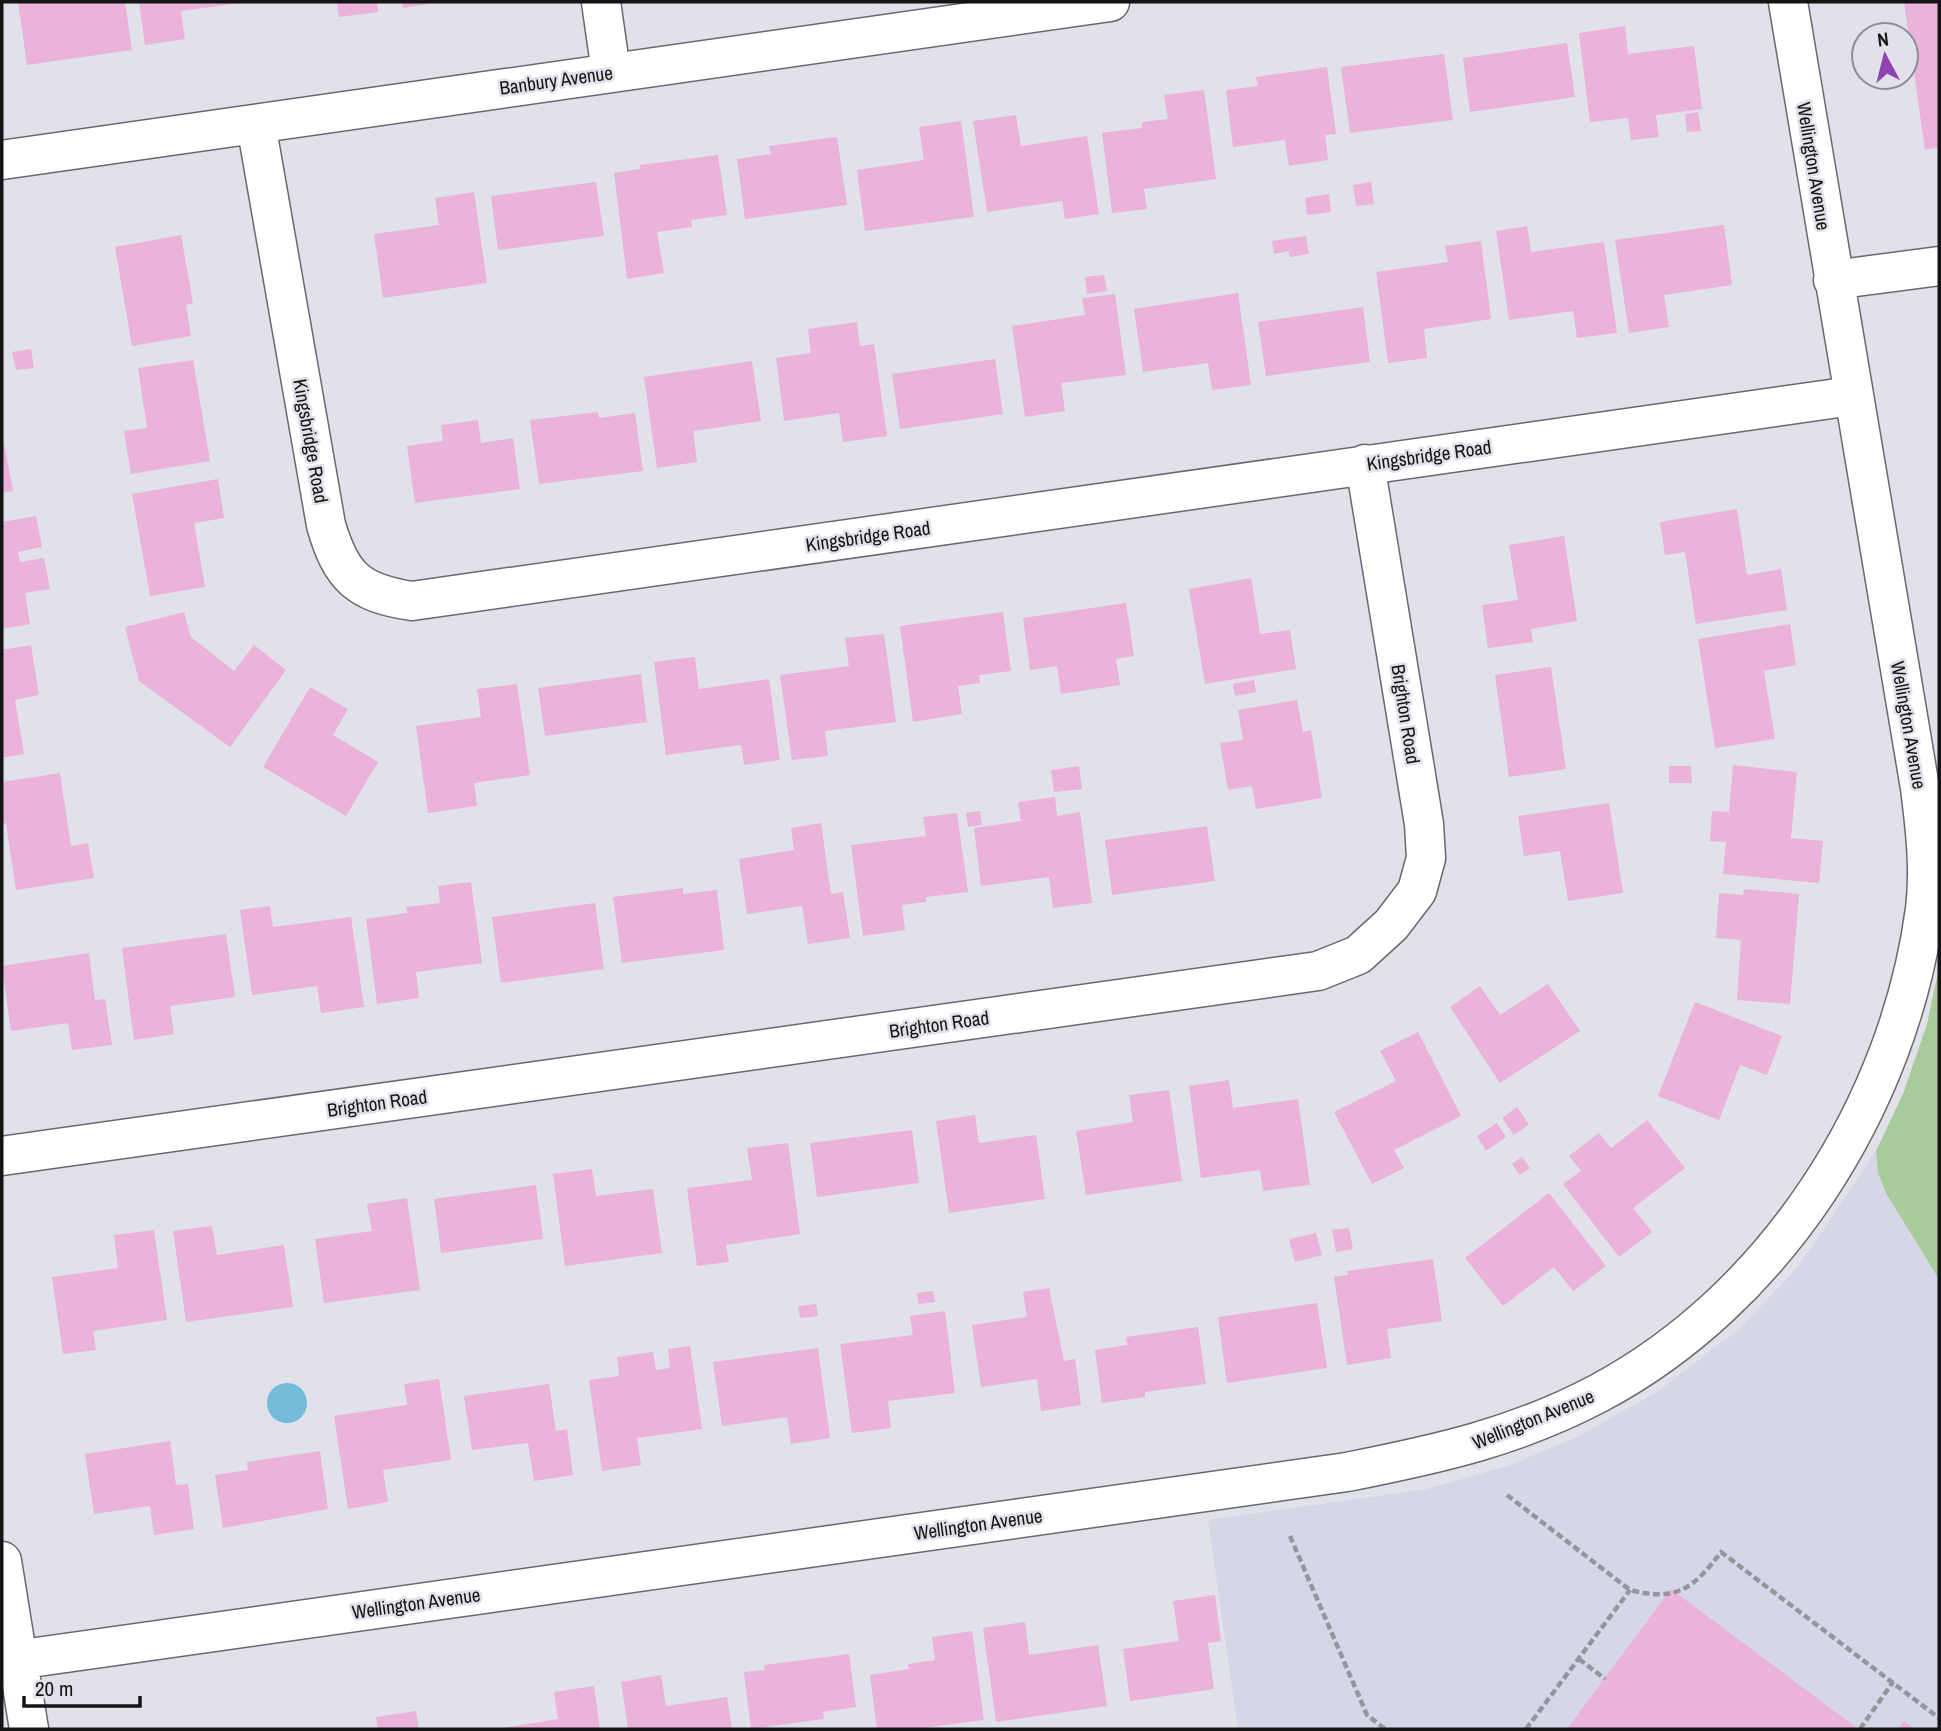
<svg xmlns="http://www.w3.org/2000/svg" width="1941" height="1731" viewBox="0 0 1941 1731" font-family="'Archivo Narrow',sans-serif">
	<rect width="100%" height="100%" fill="#e0e1e9"/>
	<path fill="#d5d6e6" d="M1876,1151L1878,1173L1887,1195L1939,1279V1729H1238L1208,1520L1427,1489L1508,1466L1575,1438L1657,1392L1739,1329L1798,1267Z"/>
	<path fill="#a7cb9b" d="M1939,968V1279L1887,1195L1878,1173L1876,1151L1903,1094L1927,1024Z"/>
	<path fill="#74bbdc" d="M267 1403a20 20 0 1 1 40 0a20 20 0 1 1-40 0Z"/>
	<path fill="#ebb2db" d="M18,2H125L132,50L27,65Z
		M139,2H241V3L181,11L185,39L145,45Z
		M337,2H377L378,12L339,17Z
		M402,2H434V3L403,8Z
		M1904,2H1939V147L1925,150Z
		M1625,26L1628,54L1694,46L1702,109L1656,115L1659,137L1631,140L1628,118L1590,122L1579,33Z
		M1567,43L1575,97L1470,112L1463,58Z
		M1444,54L1453,120L1350,133L1341,67Z
		M1327,67L1336,134L1325,135L1328,160L1289,166L1285,140L1233,147L1226,90L1258,86L1256,77Z
		M1204,90L1216,179L1144,189L1147,209L1112,213L1102,133L1142,128V122L1168,119L1164,95Z
		M1698,112L1701,131L1687,132L1685,114Z
		M1016,115L1021,146L1087,136L1099,214L1065,219L1062,201L987,212L973,121Z
		M961,121L974,217L865,231L857,170L924,160L919,127Z
		M837,137L847,205L745,219L737,159L771,154L769,146Z
		M718,155L727,215L691,220L692,227L657,232L664,273L627,279L614,173L640,169V165Z
		M596,182L604,236L498,250L491,196Z
		M1371,182L1374,204L1356,206L1353,185Z
		M474,192L487,283L383,298L374,234L439,225L435,198Z
		M1329,194L1331,212L1307,215L1305,198Z
		M1724,225L1732,285L1664,295L1669,327L1629,333L1615,240Z
		M1527,226L1531,252L1604,242L1617,333L1577,338L1573,311L1509,320L1496,231Z
		M181,235L193,303L186,305L191,336L132,346L115,247Z
		M1306,236L1309,254L1290,257L1288,251L1274,254L1272,241Z
		M1481,241L1491,319L1424,329L1427,358L1388,363L1376,272L1448,262L1445,246Z
		M1104,275L1107,291L1087,294L1085,277Z
		M1238,293L1251,385L1212,390L1208,363L1143,372L1134,309Z
		M1115,294L1126,375L1061,383L1065,411L1025,417L1012,326L1085,315L1082,298Z
		M1363,307L1370,362L1266,376L1258,322Z
		M857,322L860,346L874,344L887,436L843,442L839,413L784,421L776,358L811,353L808,329Z
		M31,349L34,368L16,370L12,352Z
		M995,359L1003,414L900,429L892,374Z
		M193,360L210,461L131,474L124,431L147,428L138,368Z
		M752,361L761,421L693,431L697,462L657,468L644,377Z
		M598,412L599,418L635,413L643,471L539,484L530,420Z
		M478,420L481,443L513,438L520,489L415,503L407,446L443,441L441,425Z
		M2,433L13,491L2,493Z
		M218,479L224,518L194,523L205,587L150,596L132,494Z
		M1737,509L1747,575L1781,569L1787,610L1696,624L1685,552L1665,555L1660,522Z
		M36,516L42,547L18,552L20,562L44,558L50,589L25,593L30,624L2,629V522Z
		M1564,536L1577,621L1531,629L1533,642L1488,648L1482,605L1518,600L1509,545Z
		M1251,578L1260,634L1290,630L1296,669L1205,684L1189,589Z
		M1126,603L1134,656L1116,659L1120,685L1061,694L1057,666L1030,670L1023,618Z
		M184,612L191,637L234,671L254,645L286,670L230,747L139,681L125,627Z
		M1003,612L1011,671L979,675L980,683L958,686L962,714L913,722L900,626Z
		M1790,624L1796,665L1764,671L1775,739L1715,748L1698,639Z
		M884,634L896,722L825,731L828,756L792,760L780,675L849,666L845,638Z
		M31,645L39,695L15,700L24,754L2,758V650Z
		M695,657L699,689L769,679L780,760L744,765L741,745L666,755L654,662Z
		M1551,667L1566,769L1509,777L1495,675Z
		M641,674L647,722L545,736L538,688Z
		M1254,680L1256,692L1235,696L1233,684Z
		M517,684L530,775L474,783L477,806L428,813L416,726L481,717L477,689Z
		M310,687L348,709L333,735L378,762L346,816L263,767Z
		M1297,700L1303,732L1311,730L1322,798L1256,809L1252,786L1228,790L1220,743L1243,740L1238,710Z
		M1733,765L1797,772L1791,838L1823,841L1819,883L1723,874L1726,842L1710,841L1712,811L1729,812Z
		M1079,766L1082,789L1054,792L1051,770Z
		M1669,766H1691L1692,783H1669Z
		M60,773L71,846L88,843L94,878L16,890L6,823L2,824V782Z
		M1055,797L1057,816L1080,812L1092,903L1053,908L1049,877L981,886L974,828L1021,821L1018,802Z
		M1609,803L1623,893L1568,901L1560,851L1524,856L1518,816Z
		M980,811L982,825L968,827L966,813Z
		M957,813L968,892L926,897V902L902,905L905,930L863,936L851,845L926,836L923,817Z
		M821,823L831,894L843,892L850,938L808,944L802,906L747,914L739,859L794,850L791,828Z
		M1207,826L1215,881L1112,895L1105,840Z
		M471,882L482,963L416,972L419,998L377,1004L366,919L407,913L406,907L440,903L438,886Z
		M683,888V894L717,890L724,950L622,963L613,897Z
		M1744,889L1799,894L1790,1004L1737,1000L1741,940L1716,938L1719,893L1743,895Z
		M595,903L604,969L501,983L492,917Z
		M270,906L273,927L351,917L364,1007L321,1013L317,986L252,995L240,910Z
		M226,934L235,997L170,1006L174,1034L134,1040L122,948Z
		M89,953L95,1000L105,999L112,1045L72,1050L68,1023L11,1031L2,966Z
		M1548,984L1580,1031L1500,1083L1450,1007L1480,986L1500,1015Z
		M1695,1002L1782,1036L1767,1075L1740,1065L1719,1120L1658,1096Z
		M1418,1032L1461,1116L1394,1150L1404,1168L1372,1184L1334,1112L1396,1081L1380,1051Z
		M1229,1080L1233,1108L1298,1099L1310,1185L1263,1191L1260,1170L1201,1178L1189,1086Z
		M1169,1090L1182,1181L1086,1195L1076,1131L1133,1122L1129,1095Z
		M1517,1107L1529,1124L1514,1135L1502,1118Z
		M975,1115L979,1143L1036,1135L1045,1199L949,1213L936,1121Z
		M1647,1120L1685,1168L1633,1208L1652,1232L1619,1257L1563,1184L1581,1171L1569,1156L1599,1133L1611,1148Z
		M1497,1123L1506,1137L1486,1151L1477,1136Z
		M912,1130L919,1183L817,1197L810,1143Z
		M788,1143L800,1234L726,1245L729,1262L697,1266L687,1188L752,1180L747,1148Z
		M1522,1157L1530,1168L1520,1175L1512,1164Z
		M592,1169L596,1196L653,1189L662,1253L565,1266L553,1174Z
		M536,1185L543,1239L441,1253L434,1199Z
		M1549,1193L1606,1266L1573,1291L1554,1267L1503,1306L1465,1258Z
		M407,1198L420,1290L324,1303L315,1239L372,1231L367,1204Z
		M212,1226L217,1255L284,1245L293,1307L186,1322L173,1231Z
		M1349,1228L1353,1249L1336,1252L1332,1230Z
		M154,1230L167,1320L93,1331L96,1350L63,1354L52,1277L118,1268L114,1235Z
		M1316,1233L1322,1255L1295,1262L1289,1239Z
		M1433,1259L1442,1321L1387,1329L1391,1358L1347,1365L1334,1277L1348,1275L1347,1271Z
		M1049,1288L1064,1361L1075,1359L1081,1405L1041,1411L1037,1379L981,1387L972,1325L1027,1317L1023,1292Z
		M933,1291L935,1302L919,1304L917,1293Z
		M1317,1303L1327,1368L1227,1383L1218,1317Z
		M816,1304L818,1316L800,1318L798,1306Z
		M945,1311L955,1393L888,1401L891,1428L852,1433L840,1344L913,1335L910,1316Z
		M1198,1327L1206,1384L1145,1392V1397L1102,1403L1095,1350L1127,1345L1126,1337Z
		M690,1346L702,1429L637,1438L641,1465L602,1471L589,1380L619,1376L617,1357L653,1352L656,1370L670,1368L668,1349Z
		M818,1348L830,1438L791,1444L787,1417L722,1426L713,1362Z
		M439,1379L451,1460L383,1470L388,1502L348,1509L334,1416L407,1405L404,1384Z
		M549,1384L556,1431L567,1429L573,1475L534,1481L528,1443L472,1450L464,1396Z
		M170,1441L176,1485L188,1484L194,1529L154,1535L150,1506L94,1514L85,1454Z
		M320,1451L328,1509L223,1528L215,1475L248,1470L247,1462Z
		M1671,1589L1858,1729H1567Z
		M1215,1595L1221,1641L1208,1643L1214,1689L1130,1701L1123,1649L1179,1641L1173,1601Z
		M1025,1622L1029,1655L1098,1645L1107,1706L996,1722L983,1628Z
		M972,1631L984,1720L915,1729H877L870,1675L909,1669L908,1664L935,1660L932,1637Z
		M849,1654L856,1707L823,1712L824,1719L751,1729L744,1672L765,1670L764,1665Z
		M661,1675L666,1706L727,1697L732,1729H628L621,1682Z
		M594,1686L600,1729H498L558,1719L554,1692Z
		M416,1711L419,1729H378L376,1717Z
		M1904,1721L1914,1729H1898Z"/>
	<g fill="none" stroke-linecap="round" stroke-linejoin="round">
		<defs>
			<path id="street" d="M601,2L611,72
				M256,124L326,525C341,577 358,593 412,601L1852,396
				M2,160L1110,2
				M1833,280L1939,266
				M2,1156L1318,971L1358,955L1391,925L1417,891L1426,858L1424,824L1365,464
				M2,1561L29,1729
				M2,1662L1347,1472C1438,1454 1516,1437 1599,1393C1775,1299 1899,1106 1925,909C1930,869 1925,828 1920,788L1788,2"/>
		</defs>
		<use href="#street" stroke="#686970" stroke-width="41"/>
		<path stroke="#95969c" stroke-width="4.5" stroke-dasharray="7 3.5" stroke-linecap="butt" d="M1507,1495L1630,1590C1677,1602 1694,1588 1721,1552L1939,1718
			M1290,1536L1367,1715L1385,1729
			M1579,1659L1605,1679
			M1526,1729L1630,1590
			M1860,1729L1893,1682"/>
		<use href="#street" stroke="#fff" stroke-width="38"/>
	</g>
	<g text-anchor="middle" stroke-width="5" stroke-linejoin="round" paint-order="stroke">
		<g font-size="19" fill="#141417" stroke="#e0e1e9">
			<text transform="translate(556 80) rotate(-8)" y="7">Banbury Avenue</text>
			<text transform="translate(1814 166) rotate(81)" y="7">Wellington Avenue</text>
			<text transform="translate(311 441) rotate(80)" y="7">Kingsbridge Road</text>
			<text transform="translate(1429 455) rotate(-8)" y="7">Kingsbridge Road</text>
			<text transform="translate(868 536) rotate(-8)" y="7">Kingsbridge Road</text>
			<text transform="translate(1406 714) rotate(81)" y="7">Brighton Road</text>
			<text transform="translate(1909 725) rotate(80)" y="7">Wellington Avenue</text>
			<text transform="translate(939 1024) rotate(-8)" y="7">Brighton Road</text>
			<text transform="translate(377 1103) rotate(-8)" y="7">Brighton Road</text>
			<text transform="translate(1533 1419) rotate(-22)" y="7">Wellington Avenue</text>
			<text transform="translate(978 1524) rotate(-8)" y="7">Wellington Avenue</text>
			<text transform="translate(416 1603) rotate(-8)" y="7">Wellington Avenue</text>
		</g>
	</g>
	<rect width="1941" height="1731" fill="none" stroke="#141417" stroke-width="7"/>
	<g transform="translate(1885 56) rotate(353)"><circle r="33" fill="#e0e1e9" stroke="#8e8f95" stroke-width="2"/>
	<path d="M0-5L12 26L0 18L-12 26Z" fill="#9143b4"/>
	<text y="-10" font-size="19" font-weight="bold" text-anchor="middle" fill="#141417">N</text>
	</g>
	<path d="M24 1696v10h116v-10" fill="none" stroke="#141417" stroke-width="3.5"/>
	<text x="35" y="1696" font-size="21" fill="#141417" stroke="#e0e1e9" stroke-width="5" paint-order="stroke">20 m</text>
</svg>
